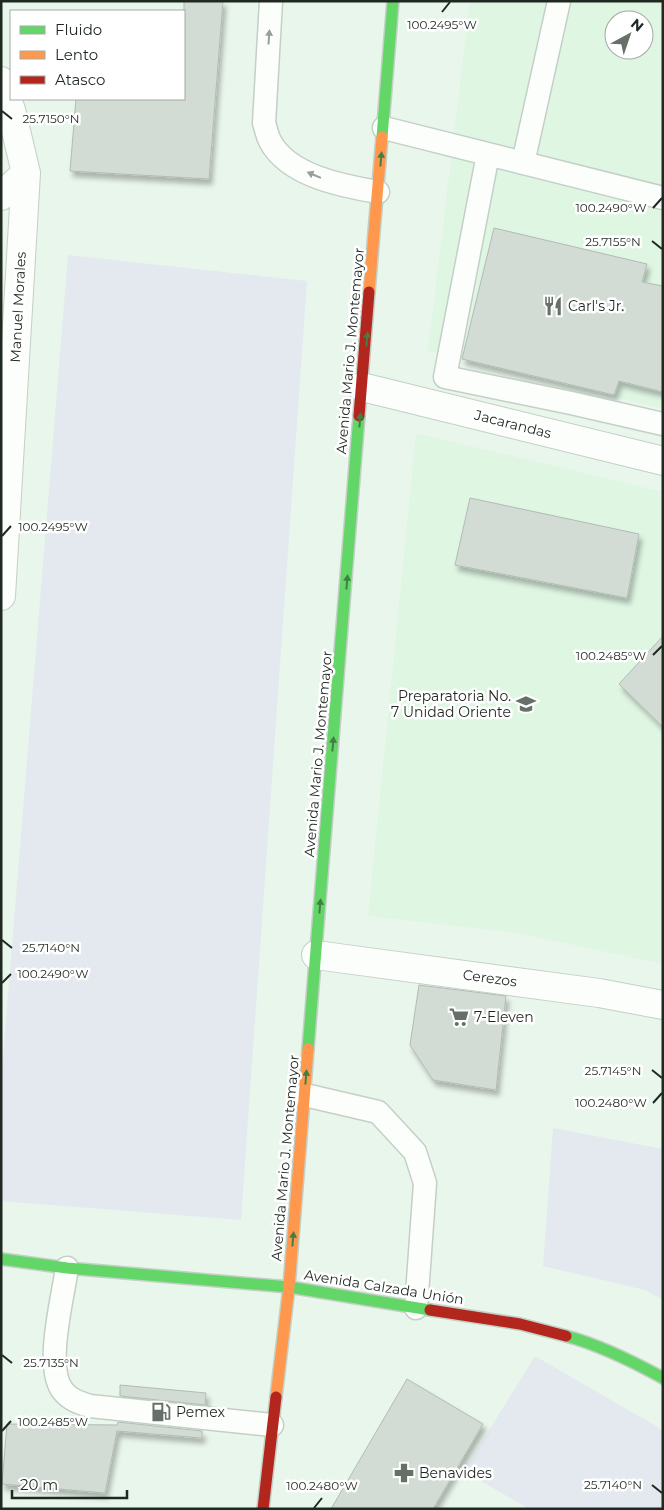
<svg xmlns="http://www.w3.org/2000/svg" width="664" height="1510" viewBox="0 0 664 1510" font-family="Montserrat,sans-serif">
	<defs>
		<filter id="shadow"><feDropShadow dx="3" dy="5.5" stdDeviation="2.5" flood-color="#0004"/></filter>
	</defs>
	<rect width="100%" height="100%" fill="#e9f6eb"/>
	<path fill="#dff6e3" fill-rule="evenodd" d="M470,1H663V409L428,351ZM614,20H644V50H614Z
		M416,433L663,492V964L518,933L368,916Z"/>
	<path fill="#e4e9ef" d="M68,255L307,281L241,1220L1,1201V1081Z
		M553,1128L663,1149V1300L645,1290L543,1266Z
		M535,1356L663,1430V1509H529L464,1471Z"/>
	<path fill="#d2dcd4" stroke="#b1bcb3" filter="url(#shadow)" d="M184,1H223L209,179L70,171L76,99H184Z
		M494,228L647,264L642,282L663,286V392L619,381L614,395L462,359Z
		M470,498L639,534L627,598L455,565Z
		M663,636V727L619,684Z
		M419,985L506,996L496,1090L433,1080L410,1045Z
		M407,1379L483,1424L433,1509H331Z
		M120,1385L206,1393L205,1405L120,1396Z
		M118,1422L202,1431V1438L117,1431L105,1493L2,1484L7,1424L117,1425Z"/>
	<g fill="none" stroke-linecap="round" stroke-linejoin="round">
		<defs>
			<path id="lane" d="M271,1L264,123C266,129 267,135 270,141C288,176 343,186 378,192
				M384,128L663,198
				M488,154L445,377L571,403L663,424
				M523,163L559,1
				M305,1095L378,1112L415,1152L425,1183L416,1308
				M67,1268C63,1297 44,1368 63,1391C70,1400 80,1403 90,1406L272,1425"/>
			<path id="street" d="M1,81L11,110L26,173L1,596
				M1,196L26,173
				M362,387L663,461
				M316,955L599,993L663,1005"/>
			<path id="fast" d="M382,137L393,1
				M308,1049L359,416
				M1,1259L67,1268L289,1287L430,1310
				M566,1336C600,1345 632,1361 663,1378"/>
			<path id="slow" d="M369,292L382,137
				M276,1397L289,1287L308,1049"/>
			<path id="jam" d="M359,416L369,292
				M430,1310L520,1324L566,1336
				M263,1509L276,1397"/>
		</defs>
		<use href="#lane" stroke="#c4cfc6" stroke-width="25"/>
		<use href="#street" stroke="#c4cfc6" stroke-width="30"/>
		<use href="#fast" stroke="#c4cfc6" stroke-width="14"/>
		<use href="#slow" stroke="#c4cfc6" stroke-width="14"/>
		<use href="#jam" stroke="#c4cfc6" stroke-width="14"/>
		<use href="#lane" stroke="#fcfefc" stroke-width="22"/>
		<use href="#street" stroke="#fcfefc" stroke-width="28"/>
		<use href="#fast" stroke="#63d668" stroke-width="11"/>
		<use href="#slow" stroke="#ff974d" stroke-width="11"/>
		<use href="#jam" stroke="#b3261e" stroke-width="11"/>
	</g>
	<defs><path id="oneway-solid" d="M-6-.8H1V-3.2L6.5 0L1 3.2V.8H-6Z" transform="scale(1.25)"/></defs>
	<g fill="#999e99">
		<use href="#oneway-solid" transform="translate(269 37) rotate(-86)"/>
		<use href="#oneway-solid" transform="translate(314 175) rotate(-157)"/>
	</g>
	<g fill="#417f44">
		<use href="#oneway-solid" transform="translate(381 159) rotate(-85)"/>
		<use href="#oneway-solid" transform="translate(367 339) rotate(-85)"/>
		<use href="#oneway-solid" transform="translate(360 420) rotate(-85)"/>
		<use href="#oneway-solid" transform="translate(347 582) rotate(-85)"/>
		<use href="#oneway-solid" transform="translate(333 744) rotate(-85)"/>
		<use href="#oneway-solid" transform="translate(320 906) rotate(-85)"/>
		<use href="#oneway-solid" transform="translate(306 1077) rotate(-85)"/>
		<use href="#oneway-solid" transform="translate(293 1239) rotate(-85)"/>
	</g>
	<path fill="none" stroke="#1f2821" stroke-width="2" d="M442,12L450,2M2,111L12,119M653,208L662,198M652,241L662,249M2,536L11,526M653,655L662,646M2,940L12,948M2,983L11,974M652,1070L662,1078M653,1103L662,1093M2,1355L12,1363M2,1431L11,1421M652,1485L662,1493M314,1508L322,1498"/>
	<defs>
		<symbol id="restaurant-bare" viewBox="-9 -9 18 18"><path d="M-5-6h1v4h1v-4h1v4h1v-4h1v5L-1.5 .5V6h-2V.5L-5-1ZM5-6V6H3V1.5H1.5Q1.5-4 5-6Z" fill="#667068" stroke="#fff" stroke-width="2.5" paint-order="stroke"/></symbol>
		<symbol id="school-bare" viewBox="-9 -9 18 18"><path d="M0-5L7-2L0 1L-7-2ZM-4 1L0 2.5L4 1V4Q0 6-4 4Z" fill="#667068" stroke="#fff" stroke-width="2.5" paint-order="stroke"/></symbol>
		<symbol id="supermarket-bare" viewBox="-9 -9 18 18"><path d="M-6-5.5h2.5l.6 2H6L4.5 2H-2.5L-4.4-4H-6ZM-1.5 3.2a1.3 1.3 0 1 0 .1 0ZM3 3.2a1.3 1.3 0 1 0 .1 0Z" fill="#667068" stroke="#fff" stroke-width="2.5" paint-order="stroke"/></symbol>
		<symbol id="fuel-bare" viewBox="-9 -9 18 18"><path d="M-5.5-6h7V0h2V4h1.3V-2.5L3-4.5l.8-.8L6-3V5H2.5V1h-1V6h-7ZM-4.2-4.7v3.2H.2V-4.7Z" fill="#667068" stroke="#fff" stroke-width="2.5" paint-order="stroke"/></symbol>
		<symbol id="pharmacy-bare" viewBox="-9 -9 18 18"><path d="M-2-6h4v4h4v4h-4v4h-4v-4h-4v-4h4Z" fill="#667068" stroke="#fff" stroke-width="2.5" paint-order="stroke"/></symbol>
	</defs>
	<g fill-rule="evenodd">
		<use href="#restaurant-bare" x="539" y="292" width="28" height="28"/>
		<use href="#school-bare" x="512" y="690" width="28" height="28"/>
		<use href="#supermarket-bare" x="445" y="1003" width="28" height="28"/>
		<use href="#fuel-bare" x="147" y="1398" width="28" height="28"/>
		<use href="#pharmacy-bare" x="390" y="1459" width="28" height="28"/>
	</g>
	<g text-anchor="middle" stroke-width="5" stroke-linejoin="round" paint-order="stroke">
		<g font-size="14" fill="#1f2821" stroke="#fff" text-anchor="start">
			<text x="568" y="311">Carl's Jr.</text>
			<text x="511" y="701" text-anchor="end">Preparatoria No.<tspan x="511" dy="16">7 Unidad Oriente</tspan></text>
			<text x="474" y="1022">7-Eleven</text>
			<text x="176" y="1417">Pemex</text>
			<text x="419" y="1478">Benavides</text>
		</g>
		<g font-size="14" fill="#1f2821" stroke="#fff">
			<text transform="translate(18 307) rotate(-87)" y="5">Manuel Morales</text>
			<text transform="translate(350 351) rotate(-85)" y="5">Avenida Mario J. Montemayor</text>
			<text transform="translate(513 424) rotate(14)" y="5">Jacarandas</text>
			<text transform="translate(318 754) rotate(-85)" y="5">Avenida Mario J. Montemayor</text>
			<text transform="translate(490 978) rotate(8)" y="5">Cerezos</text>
			<text transform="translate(285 1158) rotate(-85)" y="5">Avenida Mario J. Montemayor</text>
			<text transform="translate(384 1287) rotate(9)" y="5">Avenida Calzada Unión</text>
		</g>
	</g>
	<g font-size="12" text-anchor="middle" fill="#1f2821" stroke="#fff" stroke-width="5" stroke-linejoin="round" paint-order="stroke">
		<text x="442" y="29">100.2495°W</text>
		<text x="51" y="123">25.7150°N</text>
		<text x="611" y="212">100.2490°W</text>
		<text x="613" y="246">25.7155°N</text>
		<text x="53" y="531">100.2495°W</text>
		<text x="611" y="660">100.2485°W</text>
		<text x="51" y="952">25.7140°N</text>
		<text x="53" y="978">100.2490°W</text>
		<text x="613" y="1075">25.7145°N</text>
		<text x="611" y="1107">100.2480°W</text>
		<text x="51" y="1367">25.7135°N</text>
		<text x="53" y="1426">100.2485°W</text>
		<text x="613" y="1489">25.7140°N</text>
		<text x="322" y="1490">100.2480°W</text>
	</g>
	<rect width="664" height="1510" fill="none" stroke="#1f2821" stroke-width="5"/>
	<rect x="10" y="10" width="175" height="90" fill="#ffffff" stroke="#a5a9a6"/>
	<rect x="20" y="26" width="25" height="8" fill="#63d668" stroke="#a5a9a6"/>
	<text x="55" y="35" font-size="15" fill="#1f2821">Fluido</text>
	<rect x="20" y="51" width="25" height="8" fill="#ff974d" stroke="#a5a9a6"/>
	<text x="55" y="60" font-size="15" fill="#1f2821">Lento</text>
	<rect x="20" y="76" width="25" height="8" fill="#b3261e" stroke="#a5a9a6"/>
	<text x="55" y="85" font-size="15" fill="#1f2821">Atasco</text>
	<g transform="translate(629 35) rotate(40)"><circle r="24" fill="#ffffff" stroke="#a5a9a6"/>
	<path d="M0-4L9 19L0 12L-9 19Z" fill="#667068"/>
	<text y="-8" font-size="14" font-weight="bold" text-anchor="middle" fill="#1f2821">N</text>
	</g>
	<path d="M12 1490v8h115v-8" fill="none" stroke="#1f2821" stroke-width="2.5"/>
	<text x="20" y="1490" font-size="15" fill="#1f2821" stroke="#ffffff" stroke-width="4" paint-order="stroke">20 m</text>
</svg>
